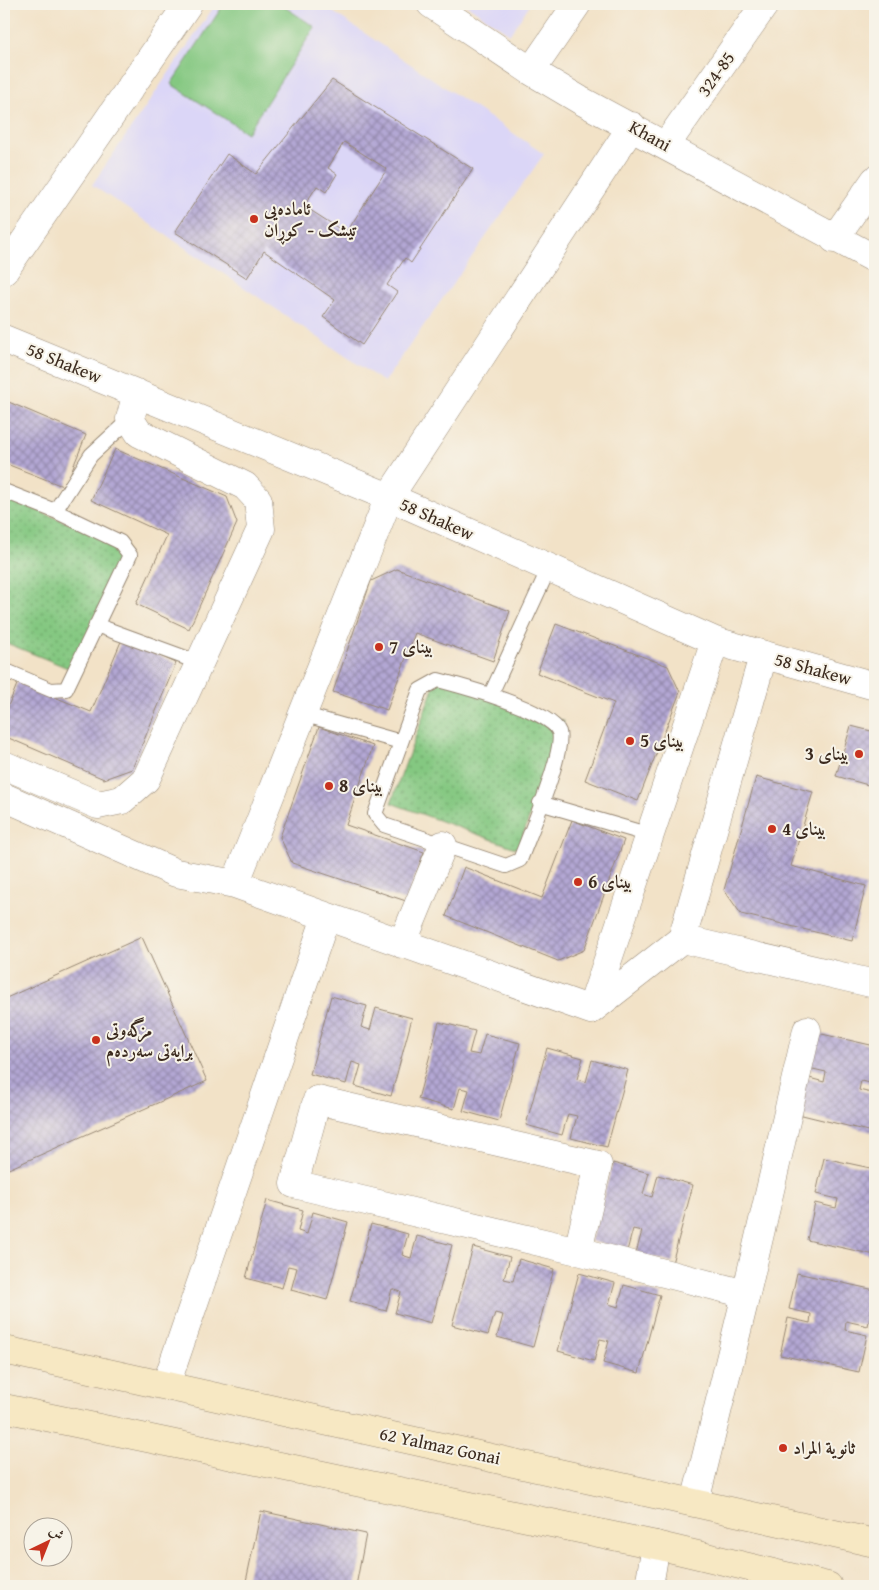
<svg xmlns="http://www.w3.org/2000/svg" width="879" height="1590" viewBox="0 0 879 1590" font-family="'Gentium Book Plus',Amiri,serif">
	<defs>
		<pattern id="grass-dots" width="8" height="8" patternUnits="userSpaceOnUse" patternTransform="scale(1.25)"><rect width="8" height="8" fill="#84c881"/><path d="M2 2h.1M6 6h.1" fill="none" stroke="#6da369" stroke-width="1.8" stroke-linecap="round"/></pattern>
		<pattern id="building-cross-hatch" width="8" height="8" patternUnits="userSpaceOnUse" patternTransform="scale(1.25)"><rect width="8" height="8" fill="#b3a7d4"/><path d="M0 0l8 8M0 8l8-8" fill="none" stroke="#9388ab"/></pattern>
	</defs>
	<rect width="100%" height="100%" fill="#f7f3e8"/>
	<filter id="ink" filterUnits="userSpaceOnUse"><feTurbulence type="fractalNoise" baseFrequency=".02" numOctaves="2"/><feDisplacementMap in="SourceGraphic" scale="10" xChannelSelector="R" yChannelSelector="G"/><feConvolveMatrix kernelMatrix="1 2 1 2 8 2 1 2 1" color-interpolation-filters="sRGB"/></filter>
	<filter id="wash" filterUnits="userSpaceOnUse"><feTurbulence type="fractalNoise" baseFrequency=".0096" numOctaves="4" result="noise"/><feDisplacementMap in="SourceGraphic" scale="20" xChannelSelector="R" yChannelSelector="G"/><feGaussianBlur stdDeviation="1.12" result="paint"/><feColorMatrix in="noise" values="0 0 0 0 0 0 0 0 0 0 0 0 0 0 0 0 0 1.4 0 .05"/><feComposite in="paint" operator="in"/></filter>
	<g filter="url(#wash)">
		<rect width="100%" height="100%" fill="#f2e2c7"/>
		<path fill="#dbd6f7" d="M216,4H321L544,154L384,382L92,185Z
			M465,4H530L510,34Z"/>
		<path fill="url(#grass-dots)" stroke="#607950" d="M4,497L125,546L73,670L4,642Z
			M438,675L564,721L518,849L391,803Z"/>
		<path fill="#84c881" stroke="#607950" d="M224,4H280L315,27L247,133L171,84Z"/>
		<g id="blocks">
			<path fill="url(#building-cross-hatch)" fill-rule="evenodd" d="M332,80L473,169L411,263L405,258L387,285L397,292L362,345L323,317L335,300L264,251L247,278L175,232L227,154L256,174ZM344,142L387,169L346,233L304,206L317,186L326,192L337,174L328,168Z
				M4,400L86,435L65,487L4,463Z
				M115,449L227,497L237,523L189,629L136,604L167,535L91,500Z
				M397,569L510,611L493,661L415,633L387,710L333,692L371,581Z
				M556,624L668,666L680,692L638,801L585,780L614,703L537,673Z
				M122,639L176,663L132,769L104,779L4,736V716L18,682L91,712Z
				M851,726L875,732V787L836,776Z
				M319,727L373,746L346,825L424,852L406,901L292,863L280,837Z
				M756,777L813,792L791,866L866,886L852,941L741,914L724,890Z
				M572,820L624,840L584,950L558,961L446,916L464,867L542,898Z
				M142,937L207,1081L4,1171V999Z
				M331,996L367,1006L361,1027L370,1030L376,1008L412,1018L391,1096L355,1086L361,1065L352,1062L346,1084L310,1074Z
				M439,1022L475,1031L469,1053L479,1055L485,1034L520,1043L499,1121L463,1111L469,1090L460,1088L454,1109L418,1099Z
				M813,1032L875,1046V1084L861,1081L859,1090L875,1094V1120L872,1132L794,1113L802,1076L824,1082L826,1072L804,1067Z
				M547,1048L583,1058L577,1079L586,1082L592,1060L628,1070L607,1147L571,1138L577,1116L568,1114L562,1135L526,1125Z
				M824,1158L875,1169V1207H873L872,1216H875V1255L807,1240L815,1203L836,1208L838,1199L816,1194Z
				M613,1163L649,1173L643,1194L652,1197L658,1175L693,1185L672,1263L636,1253L642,1231L633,1229L627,1251L591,1241Z
				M267,1200L303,1210L298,1231L307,1234L313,1212L348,1222L327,1300L291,1290L297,1268L288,1266L282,1288L246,1278Z
				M371,1224L408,1234L402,1255L411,1258L417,1236L452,1245L431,1323L395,1313L401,1292L392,1289L386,1311L350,1301Z
				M473,1247L510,1257L504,1279L513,1281L519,1259L554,1269L533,1347L497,1337L503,1315L495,1313L488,1335L452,1325Z
				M579,1273L615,1283L609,1304L618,1307L624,1285L660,1295L639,1373L603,1363L609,1341L600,1339L594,1361L558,1351Z
				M797,1273L875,1290L868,1326L846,1321L845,1330L867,1335L859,1372L780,1355L788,1318L810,1323L811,1314L789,1309Z
				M261,1511L366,1534L356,1586H245Z"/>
		</g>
	</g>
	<g filter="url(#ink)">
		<use href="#blocks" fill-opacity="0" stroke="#968672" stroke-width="1"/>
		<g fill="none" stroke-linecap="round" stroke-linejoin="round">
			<defs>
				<path id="service" d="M4,491L55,511L120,542L130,555L66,689L51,690L4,670
					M55,511L91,455L130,419
					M96,625L200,663
					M438,680C461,686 551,710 559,732C565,752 529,836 520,860L506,866L384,825L375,814L420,690Z
					M491,694L549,568
					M302,714L401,742
					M540,803L650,835"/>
				<path id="minor" d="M431,4L531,71L580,100L875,259
					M531,71L577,4
					M666,145L765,4
					M834,239L875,180
					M4,271L188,4
					M4,339L389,497L715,641L875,686
					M4,765L98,805L122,800L146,779L261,529L258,500L245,486L139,433L130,419L137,393
					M4,797L176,873L235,884L591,1010L682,939L875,984
					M235,884L389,497L632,126
					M682,939L763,656
					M402,944L443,845
					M591,1010L715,641
					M578,1251L598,1165L317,1100L294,1184L578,1251L746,1294
					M166,1385L326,917
					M695,1502L746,1294L807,1030
					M649,1586L656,1545"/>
				<path id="secondary" d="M4,1350L875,1543
					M4,1408L656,1545L828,1586"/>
			</defs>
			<use href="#service" stroke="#968672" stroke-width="16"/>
			<use href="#minor" stroke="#968672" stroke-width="29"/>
			<use href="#secondary" stroke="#968672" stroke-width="29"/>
			<use href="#service" stroke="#fff" stroke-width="14"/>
			<use href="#minor" stroke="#fff" stroke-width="28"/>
			<use href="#secondary" stroke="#f7e8c3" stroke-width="28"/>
		</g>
	</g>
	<g fill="#c8321e" stroke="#f7f3e8" stroke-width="2">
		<circle cx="254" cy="219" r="5"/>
		<circle cx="379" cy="647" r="5"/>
		<circle cx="630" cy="741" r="5"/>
		<circle cx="859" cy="754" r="5"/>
		<circle cx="329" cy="786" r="5"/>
		<circle cx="772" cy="829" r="5"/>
		<circle cx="578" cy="882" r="5"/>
		<circle cx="96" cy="1040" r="5"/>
		<circle cx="783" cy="1448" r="5"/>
	</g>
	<g text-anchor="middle" stroke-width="4" stroke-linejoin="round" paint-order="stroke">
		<g font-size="18" fill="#3b2a1e" stroke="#f7f3e8">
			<text transform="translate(716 74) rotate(-55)" y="6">324-85</text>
			<text transform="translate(650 136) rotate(29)" y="6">Khani</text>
			<text transform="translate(64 363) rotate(22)" y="6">58 Shakew</text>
			<text transform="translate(437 519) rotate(24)" y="6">58 Shakew</text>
			<text transform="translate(813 669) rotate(15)" y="6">58 Shakew</text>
			<text transform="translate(440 1446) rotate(12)" y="6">62 Yalmaz Gonai</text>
		</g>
		<g font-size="18" font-weight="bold" fill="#3b2a1e" stroke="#f7f3e8" text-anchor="start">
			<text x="264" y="215">ئامادەیی<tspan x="264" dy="21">تیشک - کوڕان</tspan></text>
			<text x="389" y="653">بيناى 7</text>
			<text x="640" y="747">بيناى 5</text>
			<text x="849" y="760" text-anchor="end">بيناى 3</text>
			<text x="339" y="792">بيناى 8</text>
			<text x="782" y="835">بيناى 4</text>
			<text x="588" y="888">بيناى 6</text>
			<text x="106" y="1036">مزگەوتی<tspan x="106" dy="21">برایەتی سەردەم</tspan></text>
			<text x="793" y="1454">ثانوية المراد</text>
		</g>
	</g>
	<rect width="879" height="1590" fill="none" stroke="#f7f3e8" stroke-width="20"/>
	<g transform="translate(48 1542) rotate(43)"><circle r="24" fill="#f7f3e8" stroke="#aca397"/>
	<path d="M0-4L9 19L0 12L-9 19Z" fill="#c8321e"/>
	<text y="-8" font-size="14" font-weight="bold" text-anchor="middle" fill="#3b2a1e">ش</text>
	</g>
</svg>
